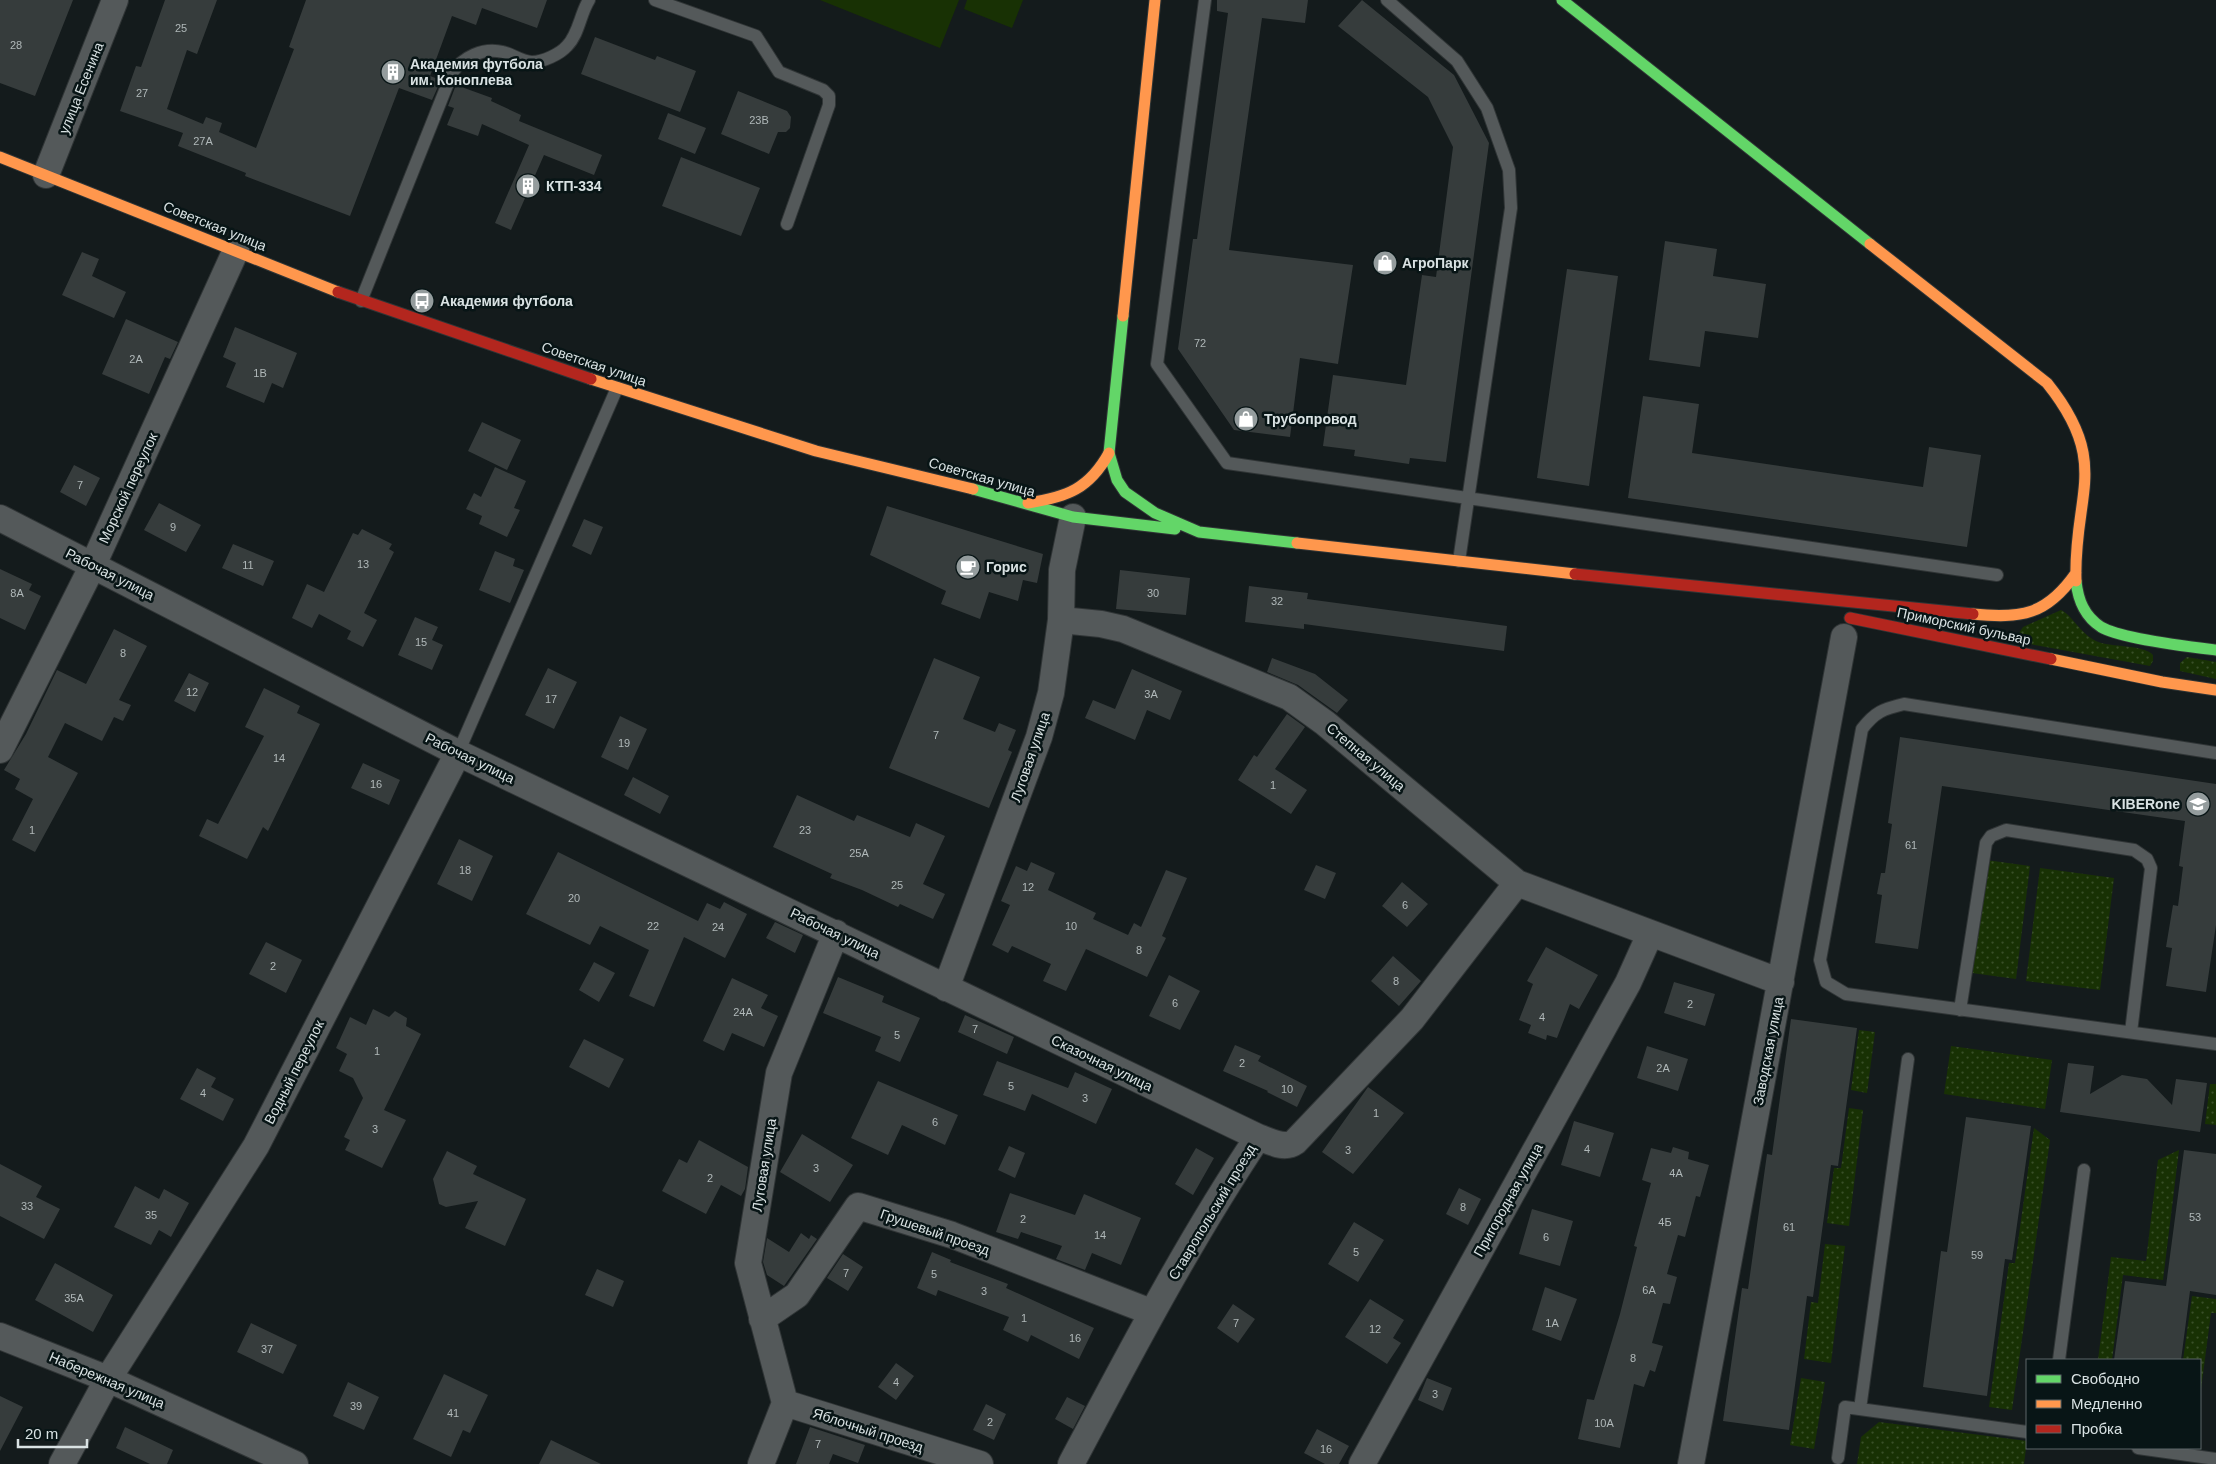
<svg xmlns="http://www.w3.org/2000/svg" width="2216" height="1464" viewBox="0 0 2216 1464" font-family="Arial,sans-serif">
	<defs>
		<pattern id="green-dots" width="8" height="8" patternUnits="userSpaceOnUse" patternTransform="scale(1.25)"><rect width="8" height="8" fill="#183104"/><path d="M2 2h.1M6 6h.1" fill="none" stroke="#394f28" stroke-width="1.8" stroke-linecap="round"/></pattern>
	</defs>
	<rect width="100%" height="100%" fill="#141b1c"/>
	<path fill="url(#green-dots)" d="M2061,610C2071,614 2081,634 2096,641C2111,648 2143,644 2153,655V661L2150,666L2019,642L2017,636L2023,627Z
		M2187,657L2216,662V679L2180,671V663Z
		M1986,860L2030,866L2016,979L1972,973Z
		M2040,868L2114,878L2100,990L2026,981Z
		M1859,1030L1875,1032L1867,1093L1851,1090Z
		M1951,1046L2052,1060L2045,1109L1944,1094Z
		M2210,1084H2216V1125L2205,1124Z
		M1849,1108L1863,1110L1849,1226L1827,1223L1834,1168H1841Z
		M2034,1128L2050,1140L2012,1410L1989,1407L2009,1263H2015Z
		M2179,1150L2163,1280L2123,1275L2112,1360H2098L2111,1257L2146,1261L2158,1160Z
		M1825,1244L1845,1246L1831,1363L1804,1359L1811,1302L1818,1303Z
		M2192,1296L2216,1299V1313H2211L2200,1397V1360H2183Z
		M1801,1378L1825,1382L1814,1449L1790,1445Z
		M1879,1422L2027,1441L2024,1464H1857L1861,1437Z"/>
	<path fill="#183104" d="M820,0H959L940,48Z
		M967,0H1023L1012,28L964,9Z"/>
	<path fill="#363c3c" d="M0,0H73L35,96L0,83Z
		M165,0H217L197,54L187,50L167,109L203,124L206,117L222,123L219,132L256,148L294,49L289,47L306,0H547L537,28L482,8L476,25L452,16L430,76L441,80L432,100L399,88L350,216L245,176L246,173L178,146L183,133L120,111L136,66L141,67Z
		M1217,0H1308L1305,23L1262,18L1229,250L1353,265L1338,364L1300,358L1290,437L1234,430L1178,349L1193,239H1197L1228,13L1217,11Z
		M1362,0L1454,75L1489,143L1446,462L1410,458L1409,464L1354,456L1355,450L1323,446L1333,375L1406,385L1422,275L1436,277L1453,147L1428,97L1338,26Z
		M595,37L655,60L657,56L696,71L680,112L581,74Z
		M456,85L492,98L491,101L521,115L519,121L602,155L594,175L544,155L511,230L495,223L529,145L482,124L478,136L447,125L454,108L448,106Z
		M738,91L787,111L791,117L790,128L786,132H778L769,154L721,134Z
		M668,113L706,128L695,154L658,139Z
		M681,157L760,188L741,236L662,206Z
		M1665,241L1717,249L1713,276L1766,284L1758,338L1705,331L1700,367L1649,360Z
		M82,252L99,259L92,276L126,292L114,318L62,295Z
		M1567,269L1618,276L1589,486L1537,478Z
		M126,319L178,342L170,359L165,357L149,394L102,374Z
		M235,327L297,353L283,388L272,383L264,403L226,387L236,363L223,357Z
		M1643,396L1699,404L1692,453L1923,487L1929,447L1981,455L1967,547L1628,498Z
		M482,422L521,440L507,470L468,451Z
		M74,465L100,478L86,506L60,492Z
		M495,467L526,481L514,508L520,510L507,537L479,524L482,516L466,509L474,493L481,497Z
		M159,503L201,525L186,552L144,530Z
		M887,506L1043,554L1037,583L1023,580L1018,601L989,592L980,619L941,604L946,591L870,555Z
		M584,519L603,527L591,555L572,546Z
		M362,529L392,544L389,549L394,552L364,613L377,620L363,647L347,639L351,631L319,614L312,628L292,618L307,584L324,592L353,533L358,535Z
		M233,544L274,561L263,586L222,568Z
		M495,551L515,559L513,566L524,570L510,603L479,590Z
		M0,569L32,584L29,590L41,596L25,630L0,618Z
		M1120,570L1190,578L1186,615L1116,609Z
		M1249,586L1308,593L1307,599L1507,626L1504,651L1304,624V629L1245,622Z
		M415,617L438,627L432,640L443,645L432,670L398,655Z
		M114,629L147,646L119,700L131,705L123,721L114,717L102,741L65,723L48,757L78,773L35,852L12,840L33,799L15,789L20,779L4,770L26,734L57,670L86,684Z
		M934,658L980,677L963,719L995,732L999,723L1016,730L1008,750L1012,752L989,808L889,768Z
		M1272,658L1315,674L1348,700L1337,713L1298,685L1267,672Z
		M548,668L577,682L554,729L525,715Z
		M1132,669L1182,691L1170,720L1147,710L1135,740L1085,718L1093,700L1115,709Z
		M189,673L209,683L195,712L174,701Z
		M264,688L300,706L297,713L320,724L268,831L263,827L247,859L199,836L207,819L218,824L264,736L245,727Z
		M1287,714L1305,727L1275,769L1307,790L1291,814L1238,780L1254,755L1257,757Z
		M620,716L647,729L628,770L601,757Z
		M1900,737L2216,784V925L2206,992L2166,986L2172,948L2166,947L2173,905L2178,906L2183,867L2179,866L2185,821L1942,786L1918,949L1875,943L1882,895L1877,894L1881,873H1885L1892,824L1888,823Z
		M363,763L400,780L389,805L351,788Z
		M633,777L669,796L660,814L624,795Z
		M797,795L854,821L857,815L910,837L916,823L945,836L923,884L945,894L933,919L900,904L898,907L862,890L830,878L832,874L773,847Z
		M459,839L493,856L472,901L437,884Z
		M558,852L698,921L707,903L720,909L724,902L747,914L725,958L684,937L654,1007L629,996L649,950L600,926L590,945L526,914Z
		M1031,862L1055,873L1048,890L1096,913L1093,919L1128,935L1134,923L1141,927L1166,870L1187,878L1162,936L1166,938L1147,977L1086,949L1066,991L1043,981L1051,964L1012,946L1008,953L992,945L1010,905L1001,901L1016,866L1027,871Z
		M1316,865L1336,873L1325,899L1304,890Z
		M1402,882L1428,904L1407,927L1382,906Z
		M775,922L803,935L795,953L766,938Z
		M266,942L302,960L286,993L249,974Z
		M1546,947L1598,975L1579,1009L1570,1004L1557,1038L1547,1035L1546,1040L1528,1033L1531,1025L1519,1020L1533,984L1527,981Z
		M1393,956L1421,981L1399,1006L1371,981Z
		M594,962L615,973L599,1002L579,990Z
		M1169,975L1200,991L1180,1030L1149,1016Z
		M838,977L884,996L882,1002L920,1018L900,1062L875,1051L881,1037L823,1013Z
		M732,978L768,995L761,1008L778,1016L764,1047L732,1033L724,1051L703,1041Z
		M1674,982L1715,994L1705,1026L1664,1013Z
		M373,1009L389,1017L395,1011L407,1018L406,1026L421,1034L384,1110L406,1120L382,1168L345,1150L350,1140L344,1137L363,1098L353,1078L339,1071L347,1054L336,1048L350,1017L366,1025Z
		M965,1015L1014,1037L1007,1054L958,1032Z
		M1791,1019L1857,1028L1838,1166L1831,1165L1813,1297L1807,1296L1789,1430L1723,1421L1742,1288L1748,1289L1767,1154L1772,1155Z
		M584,1039L624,1059L609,1088L569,1067Z
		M1235,1045L1261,1056L1258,1061L1307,1086L1297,1107L1267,1092L1268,1091L1223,1071Z
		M1647,1046L1688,1059L1678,1091L1637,1078Z
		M997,1061L1068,1088L1075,1072L1112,1089L1096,1124L1032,1094L1025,1111L983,1095Z
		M2068,1063L2094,1066L2090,1094L2122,1075L2147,1079L2172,1105L2176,1079L2207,1083L2200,1132L2060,1112Z
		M197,1068L216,1078L211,1087L234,1099L223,1121L180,1099Z
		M878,1081L958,1115L945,1145L902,1125L888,1155L851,1138Z
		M1368,1087L1404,1113L1353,1174L1322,1152Z
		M1966,1117L2031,1126L2012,1260L2005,1259L1987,1396L1923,1387L1941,1251L1947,1252Z
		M1574,1121L1614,1133L1600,1177L1561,1165Z
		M802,1134L853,1165L830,1202L780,1172Z
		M699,1140L748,1167L745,1189L741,1196L721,1185L706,1214L662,1191L679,1159L687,1163Z
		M1009,1146L1025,1153L1015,1178L998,1170Z
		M1673,1147L1689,1152L1688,1159L1709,1165L1700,1197L1696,1196L1685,1237L1678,1235L1667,1274L1677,1277L1670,1304L1663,1303L1652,1343L1663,1346L1655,1372L1650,1370L1644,1387L1634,1384L1620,1448L1578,1439L1587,1399L1594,1400L1620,1314L1637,1247L1634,1246L1651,1183L1642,1180L1651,1148L1671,1153Z
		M1196,1148L1214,1158L1193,1195L1175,1184Z
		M2184,1150L2216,1154V1295L2190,1291L2181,1360H2114L2125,1281L2166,1286Z
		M447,1151L477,1166L473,1174L526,1199L505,1246L465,1228L478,1201L446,1207L439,1204L433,1179Z
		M0,1164L42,1186L36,1197L60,1209L44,1239L0,1216Z
		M135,1186L159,1199L164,1189L189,1203L171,1237L159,1230L151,1245L114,1227Z
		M1459,1188L1481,1199L1468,1225L1446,1214Z
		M1010,1193L1075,1215L1084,1194L1141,1218L1121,1265L1092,1253L1085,1270L1056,1259L1062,1246L1021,1232L1018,1239L996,1232Z
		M1532,1209L1573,1221L1560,1266L1519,1254Z
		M1354,1222L1384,1240L1358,1282L1328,1264Z
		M801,1233L809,1239L811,1235L817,1239L784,1286L767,1275L763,1262L767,1238L789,1252Z
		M932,1252L951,1260L950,1262L1008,1284L1006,1288L1094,1328L1079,1359L1031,1335L1028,1342L1003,1330L1009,1317L938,1290L936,1296L917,1288Z
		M843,1254L863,1267L848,1291L827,1278Z
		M55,1263L113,1295L93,1332L35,1300Z
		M597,1269L624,1281L613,1307L585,1295Z
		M1545,1287L1577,1299L1561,1341L1532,1330Z
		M1370,1299L1404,1320L1393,1338L1401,1343L1387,1364L1345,1337Z
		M1233,1304L1255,1319L1238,1343L1217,1328Z
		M251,1323L297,1345L283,1374L237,1352Z
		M896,1363L914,1376L896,1400L878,1387Z
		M444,1374L488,1395L470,1433L463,1430L451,1457L413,1439Z
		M1427,1378L1452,1388L1443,1411L1418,1400Z
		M348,1382L379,1397L364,1430L333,1416Z
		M0,1396L23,1407L0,1451Z
		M1067,1397L1085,1406L1073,1429L1055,1419Z
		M986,1404L1006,1414L994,1440L973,1430Z
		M125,1427L173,1450L167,1464H150L116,1448Z
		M810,1427L865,1445L858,1463L833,1454L829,1464H796Z
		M1317,1429L1349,1446L1339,1464H1325L1304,1453Z
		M551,1440L601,1464H539Z"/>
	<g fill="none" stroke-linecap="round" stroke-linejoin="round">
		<defs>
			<path id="lane" d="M655,0L756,36L779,72L823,90L829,96V105L787,224
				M1205,0L1157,364L1227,463L1997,575
				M1387,0L1457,61L1487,108L1509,170L1511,208L1459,561
				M361,301L452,73C463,57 483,47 503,52C512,54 522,62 532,62C543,62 560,54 567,46C579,34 580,14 589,0
				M458,753L617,388
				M2216,753L1904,704C1883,709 1875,712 1862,729L1820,960L1826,982L1846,994L2216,1044
				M1960,1010L1986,843L1991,836L2006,830L2134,850L2147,859L2151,868L2131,1032
				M2059,1360L2084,1170
				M1860,1409L1908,1059
				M2138,1448L2216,1459
				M1838,1458L1845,1407L2027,1432"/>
			<path id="street" d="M46,175L115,0
				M0,518L458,753L1258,1137
				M1061,620L1101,624L1123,629L1289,697L1325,723L1517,883L1781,982
				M0,750L93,565L236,250
				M946,988L1039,737L1051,693L1061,620L1062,570L1073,517
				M762,1319L797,1295L858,1206L952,1235L1151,1312
				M0,1336L108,1379L295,1464
				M785,1403L748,1263L779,1073L836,933
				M785,1403L980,1464
				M62,1464L108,1379L256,1146L458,753
				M761,1464L785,1403
				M1071,1464C1130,1353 1188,1242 1258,1137C1270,1141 1284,1150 1295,1142L1412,1019L1517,883
				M1362,1464L1628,983L1650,934
				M1691,1464L1844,637"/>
			<path id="fast" d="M1562,0L1870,244
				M1123,316L1109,453L1117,480L1125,492L1155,513L1199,532L1297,543
				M973,489L1073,517L1175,529
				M2076,581C2078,600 2084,616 2101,627C2121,639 2191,647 2216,650"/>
			<path id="slow" d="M0,157L338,292
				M1870,244L2047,383C2112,464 2073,494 2076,581
				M1123,316L1155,0
				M591,379L816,451L973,489
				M1028,503C1067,497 1089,489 1109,453
				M1297,543L1575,574
				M1973,614C2021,619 2047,615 2076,573
				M2051,659L2162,682L2216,690"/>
			<path id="jam" d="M338,292L591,379
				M1575,574L1973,614
				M1850,618L2051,659"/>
		</defs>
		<use href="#lane" stroke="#303536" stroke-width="14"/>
		<use href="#street" stroke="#303536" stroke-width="28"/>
		<use href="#fast" stroke="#303536" stroke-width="13"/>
		<use href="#slow" stroke="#303536" stroke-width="13"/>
		<use href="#jam" stroke="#303536" stroke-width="13"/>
		<use href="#lane" stroke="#54595a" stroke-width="12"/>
		<use href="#street" stroke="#54595a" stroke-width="26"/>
		<use href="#fast" stroke="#63d668" stroke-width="11"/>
		<use href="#slow" stroke="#ff974d" stroke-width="11"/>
		<use href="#jam" stroke="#b3261e" stroke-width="11"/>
	</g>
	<defs>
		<symbol id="building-disc" viewBox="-11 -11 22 22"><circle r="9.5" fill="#949c9d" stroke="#081516"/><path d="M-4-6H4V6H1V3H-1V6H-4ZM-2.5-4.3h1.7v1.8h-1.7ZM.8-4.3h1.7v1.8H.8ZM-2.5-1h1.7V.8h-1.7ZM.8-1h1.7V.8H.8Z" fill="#fff"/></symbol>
		<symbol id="shop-disc" viewBox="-11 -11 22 22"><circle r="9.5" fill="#949c9d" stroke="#081516"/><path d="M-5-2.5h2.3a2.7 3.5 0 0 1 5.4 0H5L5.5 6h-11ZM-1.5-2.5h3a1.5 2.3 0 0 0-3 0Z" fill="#fff"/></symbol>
		<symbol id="bus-disc" viewBox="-11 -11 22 22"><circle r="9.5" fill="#949c9d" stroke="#081516"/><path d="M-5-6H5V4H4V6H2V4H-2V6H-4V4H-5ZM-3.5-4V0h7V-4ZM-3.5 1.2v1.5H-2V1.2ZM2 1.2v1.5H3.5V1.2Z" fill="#fff"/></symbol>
		<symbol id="cafe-disc" viewBox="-11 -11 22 22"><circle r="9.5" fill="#949c9d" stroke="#081516"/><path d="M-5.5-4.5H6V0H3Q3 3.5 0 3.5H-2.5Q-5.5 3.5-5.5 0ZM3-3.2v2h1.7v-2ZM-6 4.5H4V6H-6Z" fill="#fff"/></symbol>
		<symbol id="school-disc" viewBox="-11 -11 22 22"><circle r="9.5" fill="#949c9d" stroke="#081516"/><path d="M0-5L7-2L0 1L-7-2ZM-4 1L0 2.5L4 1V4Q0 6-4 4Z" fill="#fff"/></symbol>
	</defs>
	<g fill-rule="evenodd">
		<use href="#building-disc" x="379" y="58" width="28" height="28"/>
		<use href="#building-disc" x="514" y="172" width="28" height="28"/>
		<use href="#shop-disc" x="1371" y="249" width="28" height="28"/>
		<use href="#bus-disc" x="408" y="287" width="28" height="28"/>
		<use href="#shop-disc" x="1232" y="405" width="28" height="28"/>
		<use href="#cafe-disc" x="954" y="553" width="28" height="28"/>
		<use href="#school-disc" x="2184" y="790" width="28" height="28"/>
	</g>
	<g text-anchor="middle" stroke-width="5" stroke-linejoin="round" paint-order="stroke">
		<g font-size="11" fill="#b0b8b9">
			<text x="181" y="32">25</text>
			<text x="16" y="49">28</text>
			<text x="142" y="97">27</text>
			<text x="759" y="124">23В</text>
			<text x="203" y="145">27А</text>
			<text x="1200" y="347">72</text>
			<text x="136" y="363">2А</text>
			<text x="260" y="377">1В</text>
			<text x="80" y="489">7</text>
			<text x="173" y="531">9</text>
			<text x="363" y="568">13</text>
			<text x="248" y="569">11</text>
			<text x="17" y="597">8А</text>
			<text x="1153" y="597">30</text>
			<text x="1277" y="605">32</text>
			<text x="421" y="646">15</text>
			<text x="123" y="657">8</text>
			<text x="192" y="696">12</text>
			<text x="1151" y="698">3А</text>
			<text x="551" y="703">17</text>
			<text x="936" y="739">7</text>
			<text x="624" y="747">19</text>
			<text x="279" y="762">14</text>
			<text x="376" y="788">16</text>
			<text x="1273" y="789">1</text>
			<text x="32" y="834">1</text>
			<text x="805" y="834">23</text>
			<text x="1911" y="849">61</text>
			<text x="859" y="857">25А</text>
			<text x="465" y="874">18</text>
			<text x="897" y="889">25</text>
			<text x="1028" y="891">12</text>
			<text x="574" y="902">20</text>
			<text x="1405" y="909">6</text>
			<text x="653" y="930">22</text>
			<text x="1071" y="930">10</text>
			<text x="718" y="931">24</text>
			<text x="1139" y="954">8</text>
			<text x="273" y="970">2</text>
			<text x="1396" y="985">8</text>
			<text x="1175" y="1007">6</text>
			<text x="1690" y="1008">2</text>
			<text x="743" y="1016">24А</text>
			<text x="1542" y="1021">4</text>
			<text x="975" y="1033">7</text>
			<text x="897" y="1039">5</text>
			<text x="377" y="1055">1</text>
			<text x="1242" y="1067">2</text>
			<text x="1663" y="1072">2А</text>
			<text x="1011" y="1090">5</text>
			<text x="1287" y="1093">10</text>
			<text x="203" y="1097">4</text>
			<text x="1085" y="1102">3</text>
			<text x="1376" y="1117">1</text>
			<text x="935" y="1126">6</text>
			<text x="375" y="1133">3</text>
			<text x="1587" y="1153">4</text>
			<text x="1348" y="1154">3</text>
			<text x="816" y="1172">3</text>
			<text x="1676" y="1177">4А</text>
			<text x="710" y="1182">2</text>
			<text x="27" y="1210">33</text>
			<text x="1463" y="1211">8</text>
			<text x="151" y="1219">35</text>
			<text x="2195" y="1221">53</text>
			<text x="1023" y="1223">2</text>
			<text x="1665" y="1226">4Б</text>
			<text x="1789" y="1231">61</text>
			<text x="1100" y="1239">14</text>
			<text x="1546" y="1241">6</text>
			<text x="1356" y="1256">5</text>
			<text x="1977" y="1259">59</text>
			<text x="846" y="1277">7</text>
			<text x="934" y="1278">5</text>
			<text x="1649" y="1294">6А</text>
			<text x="984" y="1295">3</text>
			<text x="74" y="1302">35А</text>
			<text x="1024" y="1322">1</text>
			<text x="1236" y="1327">7</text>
			<text x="1552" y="1327">1А</text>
			<text x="1375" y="1333">12</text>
			<text x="1075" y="1342">16</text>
			<text x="267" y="1353">37</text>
			<text x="1633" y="1362">8</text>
			<text x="896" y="1386">4</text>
			<text x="1435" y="1398">3</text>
			<text x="356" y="1410">39</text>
			<text x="453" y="1417">41</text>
			<text x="990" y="1426">2</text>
			<text x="1604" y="1427">10А</text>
			<text x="818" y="1448">7</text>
			<text x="1326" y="1453">16</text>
		</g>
		<g font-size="14" font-weight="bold" fill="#d9e2e3" stroke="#081516" text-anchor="start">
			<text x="410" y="69">Академия футбола<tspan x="410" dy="16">им. Коноплева</tspan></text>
			<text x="546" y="191">КТП-334</text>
			<text x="1402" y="268">АгроПарк</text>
			<text x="440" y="306">Академия футбола</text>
			<text x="1264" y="424">Трубопровод</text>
			<text x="986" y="572">Горис</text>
			<text x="2180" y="809" text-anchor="end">KIBERone</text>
		</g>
		<g font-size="14" fill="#d9e2e3" stroke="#081516">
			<text transform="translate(81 88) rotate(-68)" y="5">улица Есенина</text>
			<text transform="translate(215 226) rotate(22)" y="5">Советская улица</text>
			<text transform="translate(594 364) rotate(19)" y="5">Советская улица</text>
			<text transform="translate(982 477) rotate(16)" y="5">Советская улица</text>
			<text transform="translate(128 488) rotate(-65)" y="5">Морской переулок</text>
			<text transform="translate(110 574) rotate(27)" y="5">Рабочая улица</text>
			<text transform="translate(1964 626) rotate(12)" y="5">Приморский бульвар</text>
			<text transform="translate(1030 757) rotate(-71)" y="5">Луговая улица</text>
			<text transform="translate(1366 757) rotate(40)" y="5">Степная улица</text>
			<text transform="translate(470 758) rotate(26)" y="5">Рабочая улица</text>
			<text transform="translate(835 933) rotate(26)" y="5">Рабочая улица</text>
			<text transform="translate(1768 1051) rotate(-79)" y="5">Заводская улица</text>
			<text transform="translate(1102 1063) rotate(26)" y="5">Сказочная улица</text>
			<text transform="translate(294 1072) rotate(-63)" y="5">Водный переулок</text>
			<text transform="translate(764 1165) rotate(-81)" y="5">Луговая улица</text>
			<text transform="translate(1508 1200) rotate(-61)" y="5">Пригородная улица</text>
			<text transform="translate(1212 1212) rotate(-59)" y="5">Ставропольский проезд</text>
			<text transform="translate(935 1232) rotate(19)" y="5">Грушевый проезд</text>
			<text transform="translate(107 1380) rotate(23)" y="5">Набережная улица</text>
			<text transform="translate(868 1430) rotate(18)" y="5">Яблочный проезд</text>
		</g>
	</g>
	<rect x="2026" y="1359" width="175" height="90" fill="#081516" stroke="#5c6768"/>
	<rect x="2036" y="1375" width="25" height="8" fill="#63d668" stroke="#5c6768"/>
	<text x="2071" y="1384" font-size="15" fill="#d9e2e3">Свободно</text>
	<rect x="2036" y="1400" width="25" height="8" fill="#ff974d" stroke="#5c6768"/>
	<text x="2071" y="1409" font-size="15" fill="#d9e2e3">Медленно</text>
	<rect x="2036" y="1425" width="25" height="8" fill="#b3261e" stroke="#5c6768"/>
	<text x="2071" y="1434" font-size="15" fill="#d9e2e3">Пробка</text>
	<path d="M18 1439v8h69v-8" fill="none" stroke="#d9e2e3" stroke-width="2.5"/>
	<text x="25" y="1439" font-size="15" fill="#d9e2e3" stroke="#081516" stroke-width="4" paint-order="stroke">20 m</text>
</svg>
